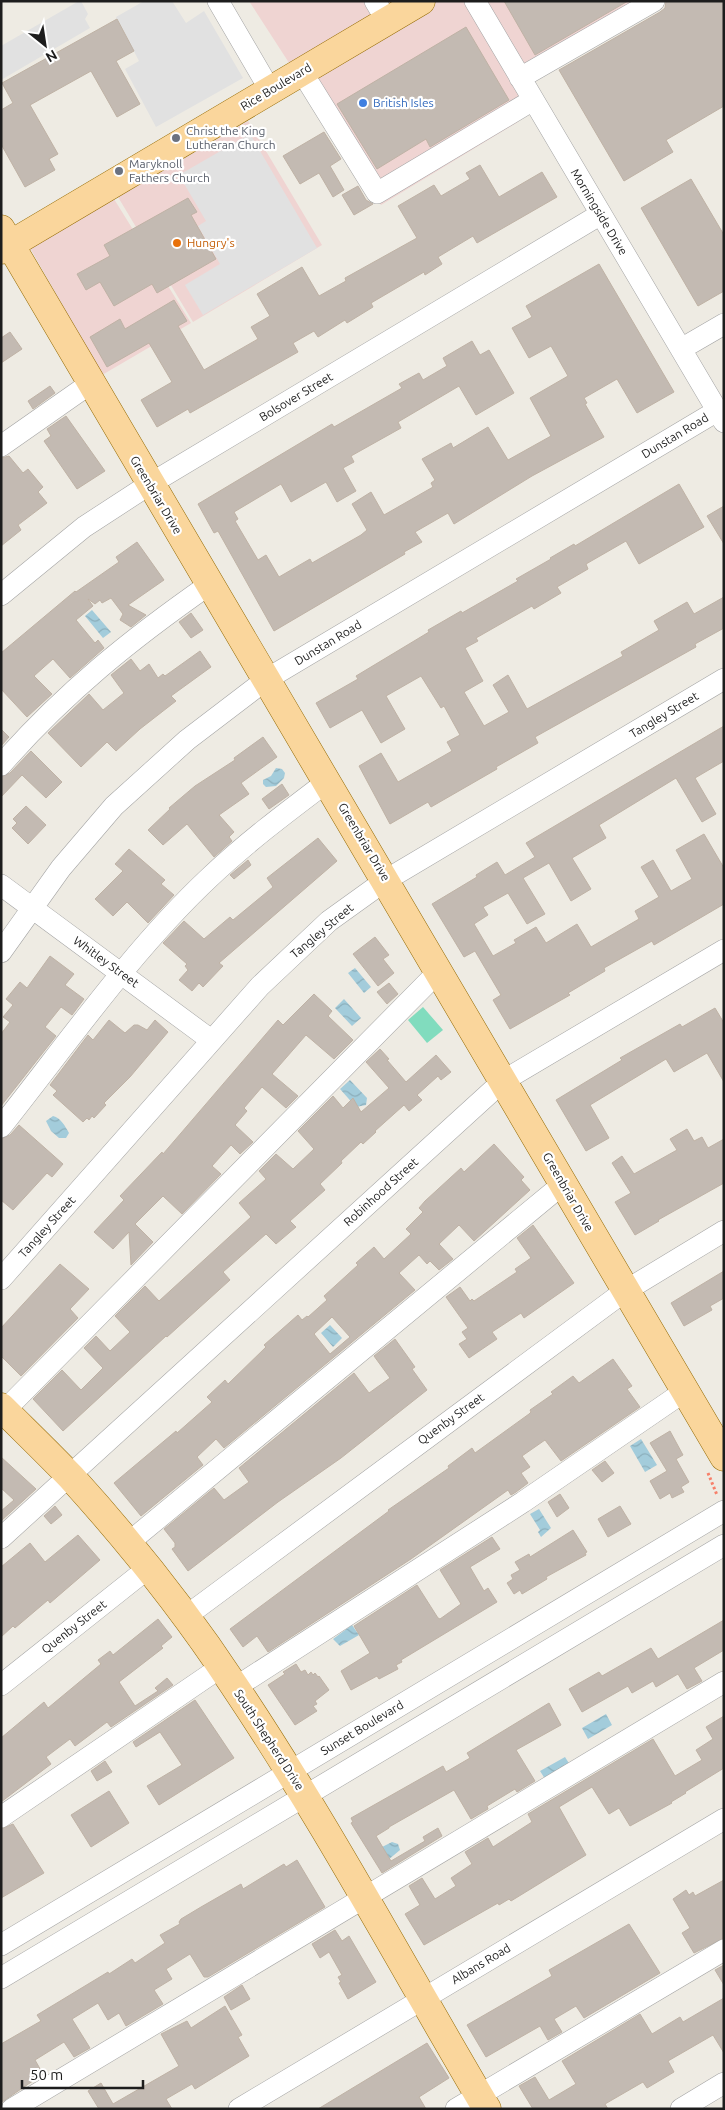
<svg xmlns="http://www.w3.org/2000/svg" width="725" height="2110" viewBox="0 0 725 2110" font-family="Ubuntu,sans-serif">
	<defs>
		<pattern id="water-waves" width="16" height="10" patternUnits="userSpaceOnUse" patternTransform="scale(1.25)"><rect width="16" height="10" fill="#a3ccdb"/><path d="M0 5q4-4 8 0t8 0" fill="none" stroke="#8cafbc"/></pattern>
	</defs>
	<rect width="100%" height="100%" fill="#eeebe3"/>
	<path fill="#efd4d2" d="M249,1H637L532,63L518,122L381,205Z
		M248,121L322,245L193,322L118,197Z
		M114,199L191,323L102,375L30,248Z"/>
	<path fill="#81dcbe" d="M423,1007L443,1030L427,1043L408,1020Z"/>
	<path fill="#e1e1e1" d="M79,1H81L88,14L85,19L90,28L1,80V46Z
		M144,1H172L186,23L204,11L243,78L156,127L125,69L139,61L116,17Z
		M250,134L317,248L203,315L185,285L220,264L198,226L206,221L179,175Z"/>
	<path fill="url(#water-waves)" d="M92,610L111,632L103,638L85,616Z
		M276,768L282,769L285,773L284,778L276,786L266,787L263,784V780L271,776Z
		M355,968L371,987L364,993L348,973Z
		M344,999L361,1018L352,1026L335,1008Z
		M350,1080L367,1098L366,1105L356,1107L340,1089Z
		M53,1116C61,1118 65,1126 69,1133L66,1138H59L51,1131L46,1121Z
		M330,1325L342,1338L333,1347L321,1333Z
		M641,1439L657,1465L645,1472L630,1446Z
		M539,1509L551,1528L541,1537L538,1532L540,1530L530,1514Z
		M352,1625L359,1635L340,1646L333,1639Z
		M606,1714L612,1725L588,1739L582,1728Z
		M565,1757L572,1768L547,1782L540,1771Z
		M392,1842L398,1844L400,1850L388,1860L380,1848Z"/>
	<path fill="#c3bab2" stroke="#bfb2a5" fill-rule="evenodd" d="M504,1H628L535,55Z
		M666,1H724V106L666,140L673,152L624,181L559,70L660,12L665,8Z
		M117,19L134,51L116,61L140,104L117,117L91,71L30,105L58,154L49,159L55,170L25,187L1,144V110L13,103L2,83Z
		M466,27L509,100L430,147L426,139L377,169L337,104Z
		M324,132L341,159L330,166L344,190L333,197L319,173L300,184L283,156Z
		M480,165L499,197L542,172L557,197L477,243L473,236L438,257L442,264L425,275L424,272L371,303L373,307L347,323L345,320L318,337L314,331L293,343L298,352L190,413L188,409L157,427L141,400L172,382L149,343L107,367L90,337L120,319L125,329L174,300L187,321L178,326L204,370L258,339L251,327L270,316L257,294L302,267L319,296L346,281L345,278L417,238L398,206L434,185L441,196L470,179L466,173Z
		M691,179L724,235V291L698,306L641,208Z
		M358,186L366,200L373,204L354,215L342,195Z
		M188,198L197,212L191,215L216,259L157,293L152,284L114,306L100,282L86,290L77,274L110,256L104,245Z
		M599,264L674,392L637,413L617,379L584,398L587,403L585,404L604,437L532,476L454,524L448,513L415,532L422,542L404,552L405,554L274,631L218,531L214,533L198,504L332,424L334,427L402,388L399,384L419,373L423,380L447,366L443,358L472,341L480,355L489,350L514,393L476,415L459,386L398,422L401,428L351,456L354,462L343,468L356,491L337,502L326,482L291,502L281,484L234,512L238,519L235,521L258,560L266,555L279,577L310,559L312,563L361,535L367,530L352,504L371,492L384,515L433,487L431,483L435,480L422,459L451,443L453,448L488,427L508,460L551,436L530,398L568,376L551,346L529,358L512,328L532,317L526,306Z
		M10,332L22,349L1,363V338Z
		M50,386L55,393L33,409L28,401Z
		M66,416L105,471L77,489L44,441L51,436L47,429Z
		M9,456L23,473L28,469L43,487L38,492L47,503L18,525L21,530L1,546V458Z
		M679,484L704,527L639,564L626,541L586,564L588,569L557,587L561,593L534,609L532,606L476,638L478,641L465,648L483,681L464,692L484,726L509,712L493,685L508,675L527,709L623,656L621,652L659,630L654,621L687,602L694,614L724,597V628L695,644L696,647L535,737L538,743L496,767L497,769L471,784L431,807L428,802L390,824L359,766L381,753L398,782L452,751L447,742L460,735L444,706L441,708L421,676L386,696L405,729L381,743L362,710L330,728L316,703L358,679L356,676L429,632L428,630L461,611L462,613L518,581L516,579L551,559L550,558L574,544L575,546Z
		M724,506V544L707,516Z
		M137,542L164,580L128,605L146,615L131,627L120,620L123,614L111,598L102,603L100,600L95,604L88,599L93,606L76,620L95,643L98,640L104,648L70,678L53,659L34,676L52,694L27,717L1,689V653L75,591L76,592L119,562L116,557Z
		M191,613L203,630L191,638L179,622Z
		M200,651L211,667L171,696L176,701L140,729L116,751L107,742L81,767L48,733L89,694L103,710L124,693L111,675L131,659L140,671L149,664L158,678L163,674L165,676Z
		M724,726V761L695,778L716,814L702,822L676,778L599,825L606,838L572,858L591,889L571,901L549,863L523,878L545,914L527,924L508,893L483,907L488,915L474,924L493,956L516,943L514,940L536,927L546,943L577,924L591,947L639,919L635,911L659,897L641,867L653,860L671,891L692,879L676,850L704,834L724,868V904L654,945L652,941L604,968L605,971L568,993L570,995L510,1029L493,1000L501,995L475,951L464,957L432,904L477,877L476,875L497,862L505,875L535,857L526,843Z
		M1,729L9,737L1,746Z
		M263,737L277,757L241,783L249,794L219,815L234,832L229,837L232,841L214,857L187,824L163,845L148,830L170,809L169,808L195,786L235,760L234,758Z
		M31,751L62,782L46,798L22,775L1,797V777L10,773Z
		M282,784L289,795L269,809L262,799Z
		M26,806L46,825L28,844L12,828L17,823L13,819Z
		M318,838L337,861L219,963L223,966L203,987L199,983L192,991L179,980L188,970L185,966L187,964L163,943L184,921L204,939L230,917L233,920L273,887L267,878Z
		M129,849L165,880L161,884L174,895L148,923L127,902L113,916L95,899L123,871L115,864Z
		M248,860L251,865L234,879L230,875Z
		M375,937L389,955L383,959L394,973L378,986L353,954Z
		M50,956L74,974L65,985L84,999L72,1015L61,1007L45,1027L56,1036L1,1106V1034L10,1022L3,1017L13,1005L6,999L20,982L27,988Z
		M389,983L398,994L387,1004L377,992Z
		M314,994L332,1011L328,1016L353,1040L334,1059L306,1035L272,1074L298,1096L286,1108L262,1087L244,1108L247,1111L235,1125L253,1142L240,1154L231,1145L212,1166L221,1174L182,1214L163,1196L135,1224L153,1242L131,1265L129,1232L113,1249L94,1232L124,1200L120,1196L162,1152L163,1154L278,1020L283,1025Z
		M715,1008L724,1023V1082L707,1053L674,1072L666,1059L590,1105L609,1138L586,1151L556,1100L622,1060L620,1058L680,1024L682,1027Z
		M109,1020L125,1033L134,1025H138L147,1030L155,1020L168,1032L130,1077L104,1103L106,1105L94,1118L92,1116L89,1120L87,1118L83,1122L53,1095L57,1091L50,1085L88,1035L93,1040Z
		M380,1049L389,1059L387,1060L406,1082L436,1055L451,1072L441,1080L438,1076L417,1095L422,1100L409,1111L404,1105L375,1131L376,1132L363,1144L361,1142L341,1161L342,1163L320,1184L325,1190L290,1221L296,1227L276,1244L266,1234L223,1272L230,1280L167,1337L166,1336L63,1431L33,1399L62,1370L81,1390L103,1368L84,1348L96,1336L110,1351L130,1332L115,1316L145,1286L159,1301L251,1217L239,1203L266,1179L259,1171L276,1154L293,1169L314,1149L298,1131L333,1096L343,1108L353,1098L361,1112L389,1088L366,1062Z
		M19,1125L63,1164L52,1177L47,1173L13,1210L1,1200V1139L10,1135Z
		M687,1129L694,1141L702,1137L708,1148L724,1139V1183L658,1220L659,1221L635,1235L615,1202L631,1193L612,1163L622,1156L634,1174L677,1150L670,1139Z
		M494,1144L524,1177L521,1180L530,1190L474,1241L459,1225L439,1244L453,1259L439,1270L430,1261L427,1264L419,1255L399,1273L415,1290L224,1448L216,1439L197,1457L203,1465L141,1516L114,1483L176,1431L177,1433L212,1402L207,1397L225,1380L228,1384L266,1347L264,1345L298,1315L302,1320L307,1316L308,1317L327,1300L324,1296L358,1265L356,1263L374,1247L384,1259L411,1234L406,1229L423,1212L419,1208L425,1201L461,1168L464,1172ZM332,1317L350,1337L330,1354L314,1334Z
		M533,1225L574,1283L524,1318L521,1313L492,1332L497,1339L469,1358L459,1344L467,1339L462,1332L468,1328L446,1297L460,1287L470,1301L472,1299L474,1301L517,1272L515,1269L531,1258L517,1238Z
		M60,1264L89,1289L70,1309L78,1318L21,1376L1,1356V1328Z
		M724,1271V1298L710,1306L712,1310L684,1326L671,1303Z
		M395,1339L415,1367L412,1369L427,1390L341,1458L278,1502L188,1571L172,1549L175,1547V1543L164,1529L214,1488L224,1500L249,1482L239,1468L354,1373L369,1393L390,1378L374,1356Z
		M613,1359L632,1386L627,1389L640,1407L561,1461L545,1440L522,1456L530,1467L521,1473L528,1483L516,1492L511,1495L508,1490L411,1559L268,1652L257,1636L243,1647L230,1629L389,1511L388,1510L449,1468L448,1466L472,1448L475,1453L529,1414L531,1412L530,1410L553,1394L551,1392L573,1376L579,1383Z
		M670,1431L683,1455L676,1459L689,1482L681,1487L684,1492L672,1498L670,1493L660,1499L650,1481L667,1471L650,1443Z
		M1,1457L36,1489L1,1521V1511L14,1500L1,1488Z
		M605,1461L614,1473L602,1482L592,1470Z
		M560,1494L569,1508L557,1517L548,1502Z
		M55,1506L62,1515L51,1524L44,1516Z
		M620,1506L631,1524L608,1537L598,1519Z
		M573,1530L587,1552L585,1553L586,1555L546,1577L547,1579L522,1594L520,1590L514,1594L507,1583L513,1579L511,1575L520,1570L515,1562L529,1554L530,1557Z
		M78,1535L100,1560L50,1603L48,1600L15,1628L13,1626L1,1637V1567L30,1543L45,1562Z
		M492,1537L500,1549L470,1567L484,1591L488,1588L497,1602L401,1660L402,1662L396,1665L398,1669L379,1679L377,1676L351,1690L341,1671L370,1653L354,1626L417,1585L438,1618L440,1619L461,1604L440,1570Z
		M158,1619L172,1637L161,1646L163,1648L119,1682L135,1706L158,1691L155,1688L167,1678L173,1685L111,1727L107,1722L75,1746L70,1739L46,1757L51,1764L1,1802V1738L44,1702L48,1708L101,1664L98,1660L110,1651L113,1655Z
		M724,1620V1650L694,1668L702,1681L687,1689L678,1674L656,1687L653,1681L632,1693L628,1686L582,1712L569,1689L599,1672L602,1676L651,1648L658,1659Z
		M296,1664L301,1672L305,1670L308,1675L311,1672L313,1675L315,1673L318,1677L319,1676L329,1690L315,1701L317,1704L313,1706L317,1711L295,1725L268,1685L285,1674L283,1672Z
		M195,1700L234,1758L159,1805L147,1786L182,1765L160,1732L136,1747L133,1742Z
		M549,1703L561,1725L516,1750L535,1781L517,1792L515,1789L487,1806L488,1809L471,1819L454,1790L389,1827V1828L376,1836L391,1861L425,1841L423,1837L438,1828L442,1836L382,1873L351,1823L353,1822L351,1818L443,1766L446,1772L470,1758L467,1753Z
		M724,1716V1768L685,1792L686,1793L671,1802L672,1803L630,1826L619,1808L609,1814L592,1787L559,1807L586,1855L511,1901L509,1899L499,1905L498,1903L424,1945L405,1914L420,1905L409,1886L422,1878L435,1899L456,1886L451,1878L472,1864L465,1852L488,1838L493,1847L532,1822L528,1814L653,1739L675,1776L702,1760L696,1750L713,1739L706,1727Z
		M105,1761L112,1772L97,1781L91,1771Z
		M109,1791L129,1823L91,1847L71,1815Z
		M13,1824L44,1873L1,1898V1829Z
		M297,1860L325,1907L208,1977H204L190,1954L166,1969L172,1979L154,1990L163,2004L126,2026L119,2013L108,2020L98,2003L72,2019L90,2048L74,2057L64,2042L35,2060L43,2074L2,2102L1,2044L41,2021L37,2015L108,1972L109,1974L132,1959L135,1963L165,1943L160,1935L180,1924L179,1922L181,1919L201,1907L241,1884L243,1889L284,1864L286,1867Z
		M724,1880V1938L694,1953L682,1933L690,1928L673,1899L686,1890L689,1895L693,1892L695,1896Z
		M629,1924L660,1973L584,2018L576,2006L554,2019L562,2032L548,2040L540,2026L486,2057L467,2025L552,1976L549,1970Z
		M335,1930L342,1941L349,1936L376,1982L348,1999L339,1983L341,1982L338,1977L342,1975L329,1952L320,1958L312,1944Z
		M724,1965V1985L715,1970Z
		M242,1985L250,1999L231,2010L224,1997Z
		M724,1998V2053L713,2035L668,2061L674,2072L647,2088L643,2082L605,2104L608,2109H533L519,2086L535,2077L549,2100L576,2084L562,2061L640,2014L652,2034L680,2017L683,2022Z
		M225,2006L242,2035L238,2037L249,2056L195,2089L192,2084L166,2099L172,2109H99L88,2091L101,2083L113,2104L179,2066L161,2034L187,2021L191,2028Z
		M427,2043L449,2078L419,2097L426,2109H318Z"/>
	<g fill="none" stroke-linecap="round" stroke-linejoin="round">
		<defs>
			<path id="minor" d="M218,1L270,90
				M375,1L387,21
				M475,1L724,422
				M302,72L377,193L533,100
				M520,78L654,1
				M681,349L724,324
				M1,446L91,383
				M1,595L84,527L150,484L601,214
				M1,765C64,693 131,639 210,584
				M1,885L211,1040
				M1,952L61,868L114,806L187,740L267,679L717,411
				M1,1127C67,1044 133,949 210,877C247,842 287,812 328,781
				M1,1279L260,986L329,921L386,880L724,679
				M5,1410L439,971
				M1,1538L503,1081L724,950
				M127,1544L563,1184
				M185,1617L625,1291L724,1231
				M1,1685L147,1569
				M236,1687L523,1502L685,1391
				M1,1817L221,1667
				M1,1945L724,1511
				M1,1978L724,1545
				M12,2109L724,1682
				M239,2109L724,1819
				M456,2109L724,1950
				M681,2109L724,2083"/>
			<path id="major" d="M1,229L724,1457
				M1,250L421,1
				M1,1407C24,1430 48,1453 71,1477C129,1541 185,1611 233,1684C325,1821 403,1967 487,2109"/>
		</defs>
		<use href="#minor" stroke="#a4a4a4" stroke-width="22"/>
		<use href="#major" stroke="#946a02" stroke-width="29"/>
		<path stroke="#f7806a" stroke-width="3" stroke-dasharray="2.5 2.5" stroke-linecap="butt" d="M708,1473L717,1495"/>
		<use href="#minor" stroke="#fff" stroke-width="21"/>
		<use href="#major" stroke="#fad69c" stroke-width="28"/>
	</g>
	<circle fill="#3f7fe0" stroke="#fff" stroke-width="2" cx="363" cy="103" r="5"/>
	<g fill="#6b7280" stroke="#fff" stroke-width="2">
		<circle cx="176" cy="138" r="5"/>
		<circle cx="119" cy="171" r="5"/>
	</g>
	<circle fill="#e8710a" stroke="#fff" stroke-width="2" cx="177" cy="243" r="5"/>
	<g text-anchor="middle" stroke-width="4.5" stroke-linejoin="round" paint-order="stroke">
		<g font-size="12" fill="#1d1d1d" stroke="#fff">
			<text transform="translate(276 87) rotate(-31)" y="4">Rice Boulevard</text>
			<text transform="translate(599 212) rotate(59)" y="4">Morningside Drive</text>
			<text transform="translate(296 397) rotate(-31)" y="4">Bolsover Street</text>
			<text transform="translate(675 436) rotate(-31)" y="4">Dunstan Road</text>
			<text transform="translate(156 495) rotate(59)" y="4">Greenbriar Drive</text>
			<text transform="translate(328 643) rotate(-31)" y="4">Dunstan Road</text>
			<text transform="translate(664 715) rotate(-31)" y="4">Tangley Street</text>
			<text transform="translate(364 842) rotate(59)" y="4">Greenbriar Drive</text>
			<text transform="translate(322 931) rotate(-40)" y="4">Tangley Street</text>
			<text transform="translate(106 962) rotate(36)" y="4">Whitley Street</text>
			<text transform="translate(381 1192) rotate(-42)" y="4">Robinhood Street</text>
			<text transform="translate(568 1192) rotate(60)" y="4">Greenbriar Drive</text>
			<text transform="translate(47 1227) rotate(-48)" y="4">Tangley Street</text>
			<text transform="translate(451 1419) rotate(-36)" y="4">Quenby Street</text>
			<text transform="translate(74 1627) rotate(-38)" y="4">Quenby Street</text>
			<text transform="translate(362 1728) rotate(-31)" y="4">Sunset Boulevard</text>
			<text transform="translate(269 1740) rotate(57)" y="4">South Shepherd Drive</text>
			<text transform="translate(481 1964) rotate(-31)" y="4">Albans Road</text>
		</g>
		<g font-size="12" fill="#366cbe" stroke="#fff" text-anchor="start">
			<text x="373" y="107">British Isles</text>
		</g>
		<g font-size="12" fill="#5b616d" stroke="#fff" text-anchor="start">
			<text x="186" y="135">Christ the King<tspan x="186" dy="14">Lutheran Church</tspan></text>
			<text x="129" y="168">Maryknoll<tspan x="129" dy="14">Fathers Church</tspan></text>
		</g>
		<g font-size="12" fill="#c56008" stroke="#fff" text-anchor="start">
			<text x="187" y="247">Hungry's</text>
		</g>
	</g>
	<rect width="725" height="2110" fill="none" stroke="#1d1d1d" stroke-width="5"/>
	<g transform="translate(45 45) rotate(150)" stroke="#ffffff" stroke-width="4" paint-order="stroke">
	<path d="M0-4L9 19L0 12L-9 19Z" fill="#1d1d1d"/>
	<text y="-8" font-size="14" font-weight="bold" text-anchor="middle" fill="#1d1d1d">N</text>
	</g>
	<path d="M22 2080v8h121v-8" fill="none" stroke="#1d1d1d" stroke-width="2.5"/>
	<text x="30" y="2080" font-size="15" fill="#1d1d1d" stroke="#ffffff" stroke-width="4" paint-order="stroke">50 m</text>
</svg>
